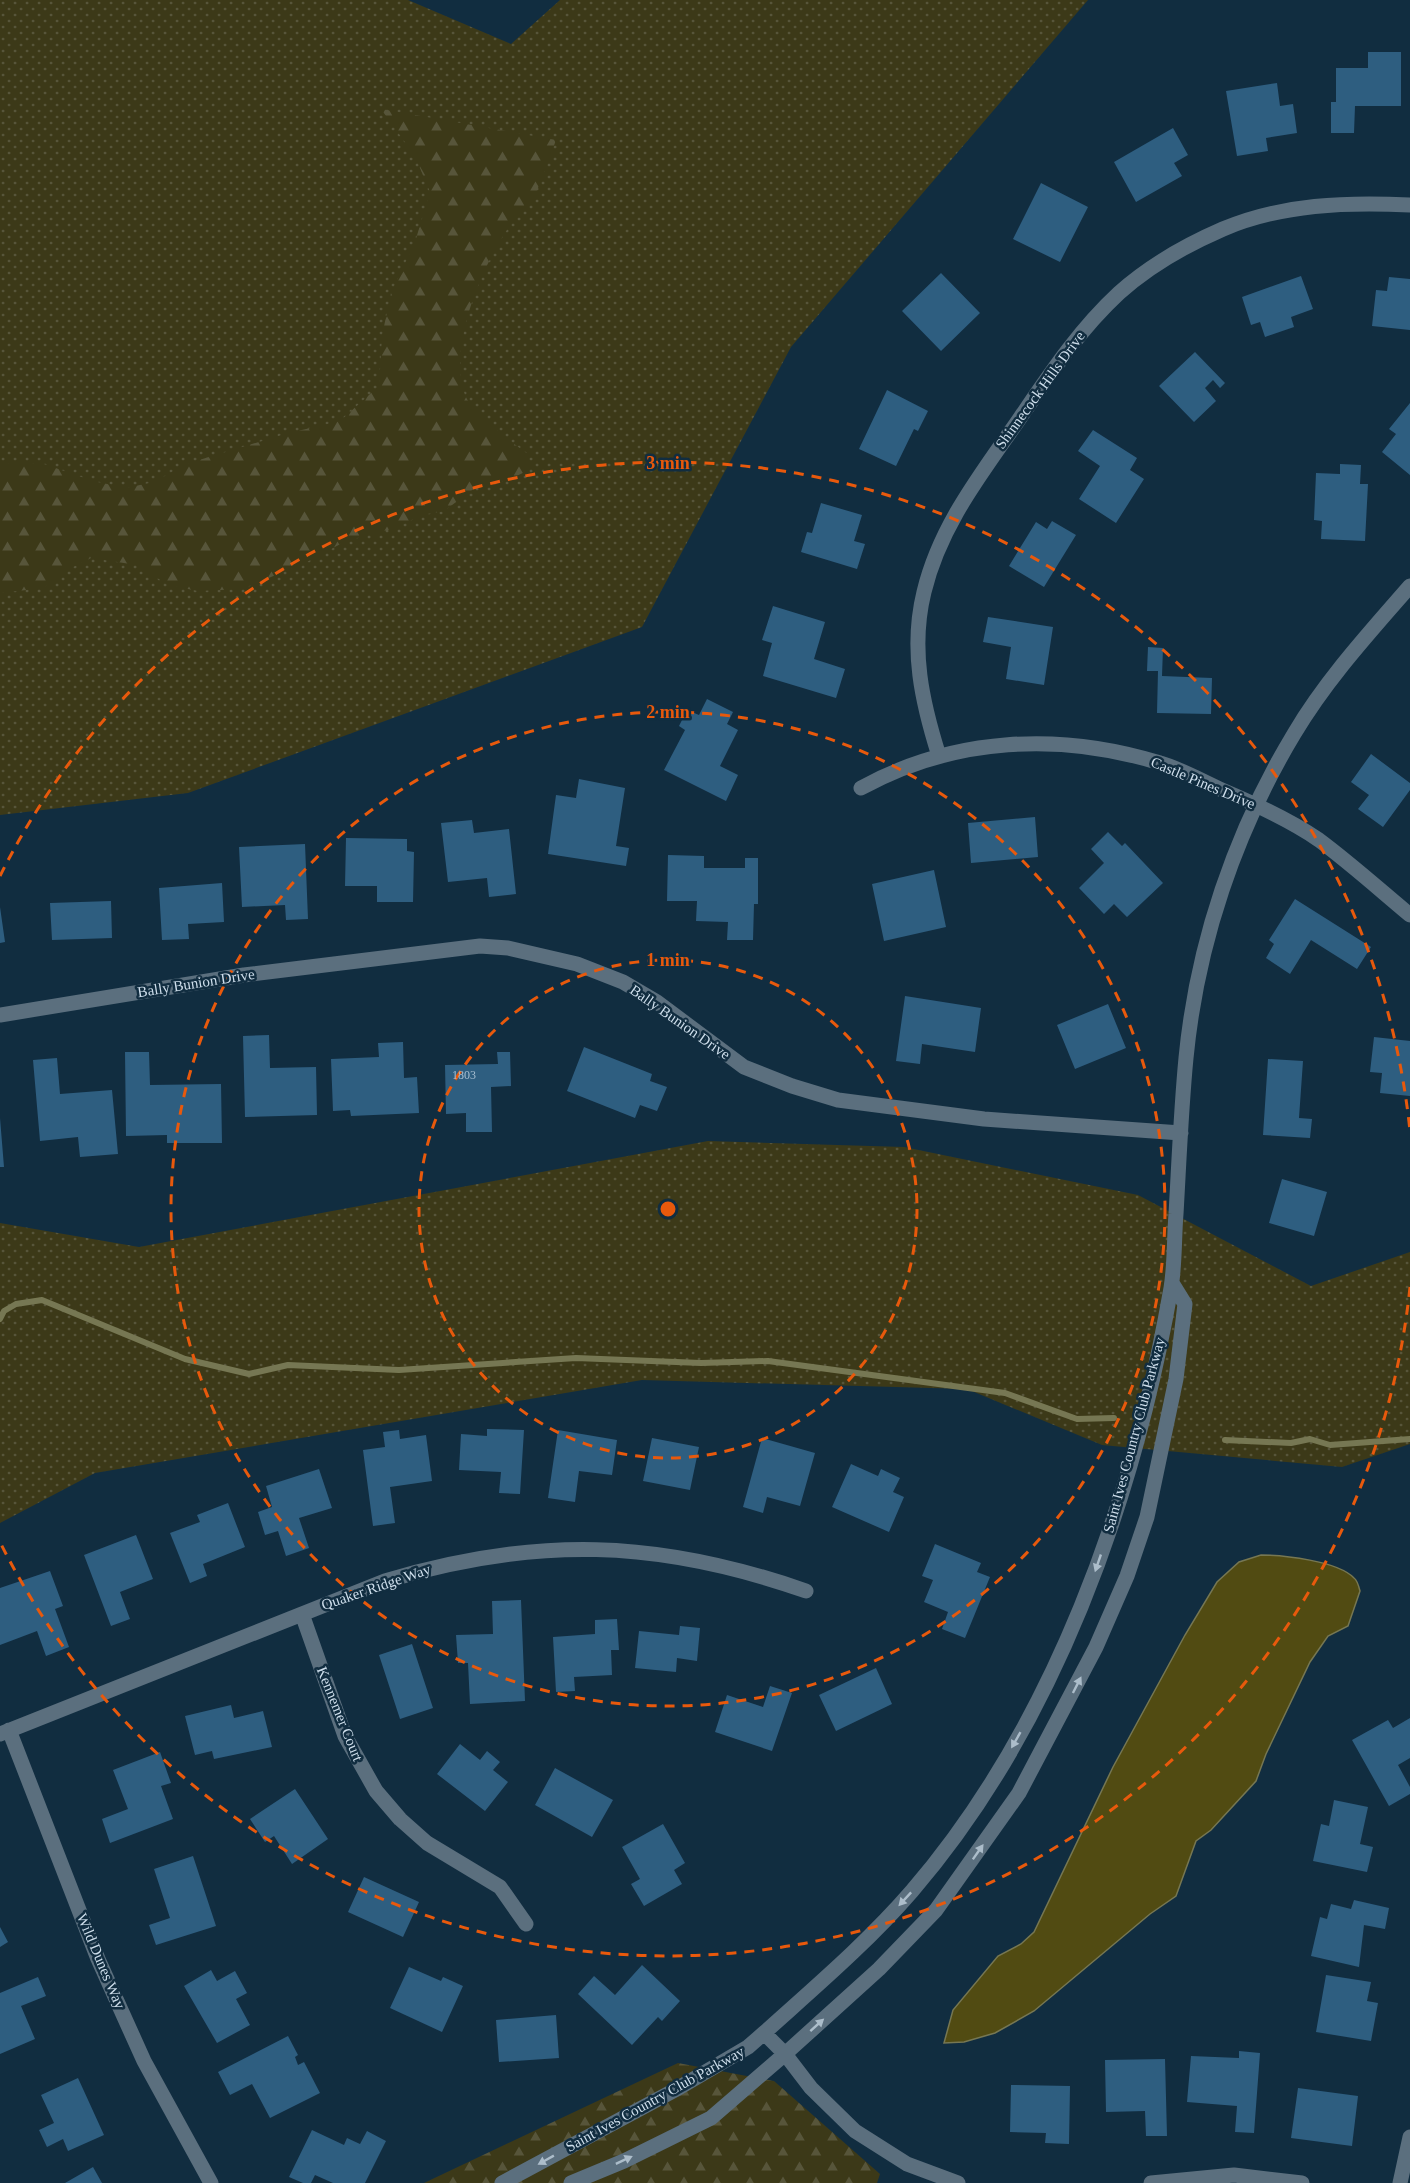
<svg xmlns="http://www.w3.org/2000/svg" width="1410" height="2183" viewBox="0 0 1410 2183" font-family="Georgia,serif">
	<defs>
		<pattern id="grass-dots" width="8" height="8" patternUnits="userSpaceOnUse" patternTransform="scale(1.5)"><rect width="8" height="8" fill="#3c3918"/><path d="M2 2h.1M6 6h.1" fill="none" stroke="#57553a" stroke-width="1.8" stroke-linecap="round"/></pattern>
		<pattern id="forest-firs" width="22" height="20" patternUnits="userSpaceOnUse" patternTransform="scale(1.5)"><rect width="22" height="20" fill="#3c3918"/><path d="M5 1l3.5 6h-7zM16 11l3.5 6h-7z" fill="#57553a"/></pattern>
	</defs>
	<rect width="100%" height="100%" fill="#112d40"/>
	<path fill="url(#grass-dots)" d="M0,0H408L511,44L560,0H1088L791,347L642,627L188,793L0,815Z
		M708,1141L904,1147L1138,1195L1311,1286L1410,1252V1444L1342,1467L1102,1445L967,1389L642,1380L95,1473L0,1523V1223L139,1247Z"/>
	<path fill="url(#forest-firs)" d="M381,109L556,140C549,159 542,181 533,199C527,210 515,217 509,227C482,265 447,349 465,395C472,413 511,442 528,454L527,471L506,481L475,488L444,511L422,515L395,528L346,541L305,563L242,589L198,591L168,585L137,565L91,558L67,570L44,588L0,593V466L12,462L44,464L93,481L126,488L154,482L186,464L285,434L340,421L379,386L382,336L391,293L415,242L430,192L415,156Z
		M678,2063L774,2081L880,2174L877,2183H424Z"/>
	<path fill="#514b12" stroke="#767753" stroke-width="1.5" d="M1261,1555C1283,1555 1338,1561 1354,1578C1357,1580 1359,1587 1360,1591L1348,1626L1328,1636L1310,1662L1266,1754L1256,1781L1211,1830L1196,1841L1176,1896L1150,1914L1034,2011L995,2033L964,2042L944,2043L953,2010L998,1956L1021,1944L1034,1932L1113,1767L1185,1635L1217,1582L1239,1562Z"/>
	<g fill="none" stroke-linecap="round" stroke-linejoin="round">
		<path stroke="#767753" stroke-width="6" d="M0,1319L4,1311L16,1304L42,1300L185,1359L249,1374L288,1365L399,1370L576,1358L701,1363L768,1361L1005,1393L1077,1419L1114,1418
			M1225,1440L1291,1443L1310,1439L1330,1445L1410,1439"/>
	</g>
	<path fill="#2e5e80" d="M1368,52H1401V106H1355L1354,133H1331V102H1336V68H1368Z
		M1277,83L1280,106L1293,104L1297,133L1266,138L1268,151L1237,156L1226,91Z
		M1173,128L1188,155L1174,163L1182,176L1136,202L1114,162Z
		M1041,183L1088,207L1060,262L1013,239Z
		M941,273L980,313L941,351L902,311Z
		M1301,276L1313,309L1291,317L1294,327L1265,337L1260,322L1251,325L1242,297Z
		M1389,277L1410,279V330L1372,326L1376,290L1387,291Z
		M1195,352L1225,383L1220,388L1213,380L1205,388L1216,401L1194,422L1159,386Z
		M887,390L928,411L918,431L914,429L896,466L859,449Z
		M1410,403V475L1382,452L1396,434L1389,429Z
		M1093,430L1137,458L1130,470L1144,479L1116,523L1079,499L1100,466L1078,451Z
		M1340,464L1361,465L1360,484H1368L1365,541L1321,539L1322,521L1314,520L1316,473L1340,474Z
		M821,503L862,515L854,541L865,544L857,569L801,552L807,532L812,533Z
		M1052,521L1076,535L1044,587L1009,566L1036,522L1047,529Z
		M773,606L825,622L814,659L845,669L836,698L763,676L772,643L762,640Z
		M988,617L1053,627L1044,685L1006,679L1011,647L983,642Z
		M1148,647L1163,648L1162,676L1212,678L1211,714L1157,713L1158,671H1147Z
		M707,699L733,712L727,724L738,730L720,766L738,775L726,801L664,770L685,730L679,726L687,710L699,715Z
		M1371,754L1410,783V790L1383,827L1358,809L1369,795L1351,782Z
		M579,779L625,788L616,846L629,848L626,866L548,854L556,795L576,798Z
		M1035,817L1038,857L971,863L968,823Z
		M472,820L474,833L509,829L516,894L489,897L487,878L448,882L441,823Z
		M1108,832L1122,846L1125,843L1163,883L1127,917L1114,904L1104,914L1079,888L1104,863L1091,849Z
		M346,838L407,839V851L414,852L413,902H377V886H345Z
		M305,844L308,919L286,920L285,905L242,907L239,847Z
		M668,855L704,856V868H745V858H758V904H754L753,940H727L728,922L696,921L697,901H667Z
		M934,870L946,927L884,941L872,884Z
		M222,883L224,922L188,924L189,939L162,940L159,888Z
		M1295,899L1371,947L1357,969L1311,940L1290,974L1266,958L1274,944L1269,940Z
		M111,901L112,938L52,940L50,903Z
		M0,907L5,942L0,943Z
		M905,996L981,1008L975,1052L922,1044L920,1064L896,1061Z
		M1108,1004L1126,1048L1075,1069L1057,1025Z
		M269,1035L270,1068L316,1067L317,1115L245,1117L243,1036Z
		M1374,1037L1410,1041V1096L1380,1093L1382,1073L1370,1072Z
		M403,1042L404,1078L417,1077L419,1113L351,1116L350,1110L333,1111L331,1059L379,1057L378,1043Z
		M584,1047L652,1074L650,1081L667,1087L657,1111L640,1105L635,1118L567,1091Z
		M125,1052H149L150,1085L221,1084L222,1143H167V1135L126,1136Z
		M497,1052H510L511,1086L491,1087L492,1132H466V1113L446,1114L445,1065L498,1064Z
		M57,1058L60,1094L112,1090L118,1154L80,1157L78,1137L40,1141L33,1060Z
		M1268,1059L1303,1061L1299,1118L1312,1119L1310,1138L1263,1135Z
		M0,1118L4,1167H0Z
		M1282,1179L1327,1192L1314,1236L1269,1223Z
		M487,1429L524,1430L520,1494L499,1493L501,1472L459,1470L461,1434L487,1436Z
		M399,1430L400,1439L426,1435L432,1481L390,1487L395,1523L373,1526L363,1450L385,1447L383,1432Z
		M558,1430L617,1440L612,1475L579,1471L575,1502L548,1498Z
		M652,1438L699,1447L690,1490L643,1481Z
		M762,1438L815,1453L800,1506L767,1497L763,1513L743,1507Z
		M851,1464L878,1476L881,1469L900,1478L893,1492L904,1497L889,1532L832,1507Z
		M319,1469L332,1508L299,1518L309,1548L286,1556L278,1531L265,1535L258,1512L272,1507L266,1486Z
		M228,1503L245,1547L203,1564L207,1576L190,1583L170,1533L200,1522L197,1515Z
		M136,1535L153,1579L120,1592L130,1619L111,1626L84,1555Z
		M935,1544L981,1563L977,1572L990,1577L965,1638L942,1629L948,1612L924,1602L933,1580L922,1576Z
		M50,1571L63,1606L55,1609L69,1647L46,1656L37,1631L0,1645V1588Z
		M521,1600L525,1701L470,1704L468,1663H458L456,1635L493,1634L492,1601Z
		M617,1619L619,1650H611L612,1675L574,1677L575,1691L556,1692L553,1637L595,1634V1620Z
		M680,1626L700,1628L697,1661L677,1658L676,1672L635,1668L639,1631L679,1635Z
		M412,1644L433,1708L400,1719L379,1655Z
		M876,1668L892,1704L836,1731L819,1695Z
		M770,1686L792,1693L772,1751L715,1732L727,1695L763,1707Z
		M231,1705L234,1718L263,1711L272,1747L214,1759L212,1751L195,1755L185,1716Z
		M1410,1718V1758L1398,1765L1410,1787V1794L1389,1806L1352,1740L1388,1720L1393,1728Z
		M460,1744L480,1760L487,1751L500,1762L493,1770L508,1782L485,1811L437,1774Z
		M160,1752L171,1783L161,1786L173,1819L110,1843L102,1819L128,1809L113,1770Z
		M555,1768L613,1800L592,1837L535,1805Z
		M295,1789L328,1839L292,1864L274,1836L265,1842L250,1819Z
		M1334,1800L1368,1807L1360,1844L1373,1847L1367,1872L1313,1861L1321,1824L1329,1826Z
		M663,1824L685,1863L674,1870L682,1884L644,1906L631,1884L640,1879L622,1847Z
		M193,1856L216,1926L156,1945L149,1925L170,1918L154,1869Z
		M364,1877L419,1902L403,1937L348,1912Z
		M1354,1900L1389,1908L1385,1929L1364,1925L1359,1967L1311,1956L1320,1917L1327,1919L1331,1904L1351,1909Z
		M0,1927L8,1942L0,1947Z
		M642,1965L680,2001L662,2021L658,2017L632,2045L578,1994L594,1976L615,1995Z
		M409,1967L441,1981L443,1977L463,1986L442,2032L390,2008Z
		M211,1970L217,1981L235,1971L247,1993L236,1999L250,2025L217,2043L184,1986Z
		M1326,1975L1371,1982L1367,2001L1378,2003L1371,2041L1316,2032Z
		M38,1977L46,1996L21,2006L35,2039L0,2054V1993Z
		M556,2015L559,2058L499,2062L496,2020Z
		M288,2036L298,2055L295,2057L298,2065L304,2062L320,2093L270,2118L252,2084L230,2095L218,2072Z
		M1239,2051L1260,2053L1254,2133L1235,2132L1237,2106L1187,2102L1191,2056L1239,2058Z
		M1165,2059L1167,2136H1146L1145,2111L1106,2112L1105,2060Z
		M78,2078L104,2135L68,2151L63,2139L47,2147L39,2130L54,2123L41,2095Z
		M1011,2085L1070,2086L1069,2144L1045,2143L1046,2133L1010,2132Z
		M1298,2088L1358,2096L1352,2146L1291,2138Z
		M312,2130L344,2145L347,2138L360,2144L367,2131L386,2141L365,2183H333L315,2175L311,2183H303L289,2177Z
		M93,2167L102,2183H65Z"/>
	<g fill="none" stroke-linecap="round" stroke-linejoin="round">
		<path stroke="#5b6f7e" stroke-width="15" d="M939,756C922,702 910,649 924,592C940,525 982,473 1020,418C1050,374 1079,330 1119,293C1148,267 1186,245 1223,229C1282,204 1346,202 1410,205
			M861,788C954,737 1060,732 1160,763C1181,769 1202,781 1222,790C1255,804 1290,820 1319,840C1350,863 1380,890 1410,915
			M0,1015L244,975L480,946L508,948L577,964L623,982L657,1002L744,1067L792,1086L838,1100L984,1119L1181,1133
			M302,1614L345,1736L376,1791L400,1819L427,1843L500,1887L526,1924
			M9,1730L98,1959L144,2061L211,2183
			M0,1734L385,1581C536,1536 657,1539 806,1591
			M764,2033L785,2054L811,2088L855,2131L907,2164L958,2183
			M502,2183L675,2090L748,2047L764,2033C815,1987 867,1943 912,1891C1054,1726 1134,1500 1171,1288C1175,1264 1174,1238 1176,1214C1179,1162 1181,1110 1186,1058C1197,944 1235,832 1294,734C1326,680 1369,633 1410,586
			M571,2183L624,2161L711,2118L785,2054L879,1969L936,1910L1019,1793L1096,1647L1127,1576L1147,1517L1176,1379L1185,1304L1172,1283
			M1151,2183L1234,2175L1302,2183
			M1400,2183L1410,2137"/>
	</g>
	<defs><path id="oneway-solid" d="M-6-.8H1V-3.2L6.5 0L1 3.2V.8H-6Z" transform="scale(1.5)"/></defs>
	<g fill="#acbdca">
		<use href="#oneway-solid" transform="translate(1098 1563) rotate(109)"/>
		<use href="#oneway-solid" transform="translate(1077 1685) rotate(-63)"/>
		<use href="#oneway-solid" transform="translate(1016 1740) rotate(120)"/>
		<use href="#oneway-solid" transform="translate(978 1852) rotate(-55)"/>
		<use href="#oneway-solid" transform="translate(905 1899) rotate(133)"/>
		<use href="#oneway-solid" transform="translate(817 2025) rotate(-42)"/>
		<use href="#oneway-solid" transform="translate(546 2160) rotate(151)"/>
		<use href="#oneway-solid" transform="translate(624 2160) rotate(-25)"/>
	</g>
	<g fill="none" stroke="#e8590c" stroke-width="3" stroke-dasharray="10 8">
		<circle cx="668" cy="1209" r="249"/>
		<circle cx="668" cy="1209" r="497"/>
		<path d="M1410 1287A746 746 0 0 1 0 1542M0 876A746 746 0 0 1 1410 1131"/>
	</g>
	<g text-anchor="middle" stroke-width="5" stroke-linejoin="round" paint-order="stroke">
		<g font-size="12" fill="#a6bed0">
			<text x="464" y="1079">1803</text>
		</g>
		<g font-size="15" fill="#cedeeb" stroke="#112d40">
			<text transform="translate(1040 390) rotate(-54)" y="5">Shinnecock Hills Drive</text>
			<text transform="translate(1203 783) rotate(23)" y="5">Castle Pines Drive</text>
			<text transform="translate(196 983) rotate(-9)" y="5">Bally Bunion Drive</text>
			<text transform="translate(680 1022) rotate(35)" y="5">Bally Bunion Drive</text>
			<text transform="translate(1134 1435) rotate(-75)" y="5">Saint Ives Country Club Parkway</text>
			<text transform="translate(376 1587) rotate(-19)" y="5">Quaker Ridge Way</text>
			<text transform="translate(340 1714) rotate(68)" y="5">Kennemer Court</text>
			<text transform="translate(101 1961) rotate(67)" y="5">Wild Dunes Way</text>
			<text transform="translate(655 2099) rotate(-29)" y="5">Saint Ives Country Club Parkway</text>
		</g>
	</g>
	<circle cx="668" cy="1209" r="9" fill="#e8590c" stroke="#112d40" stroke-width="3"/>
	<g font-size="18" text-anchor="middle" font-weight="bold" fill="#e8590c" stroke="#112d40" stroke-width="5" stroke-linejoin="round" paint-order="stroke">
		<text x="668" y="469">3 min</text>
		<text x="668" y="718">2 min</text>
		<text x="668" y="966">1 min</text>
	</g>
</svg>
